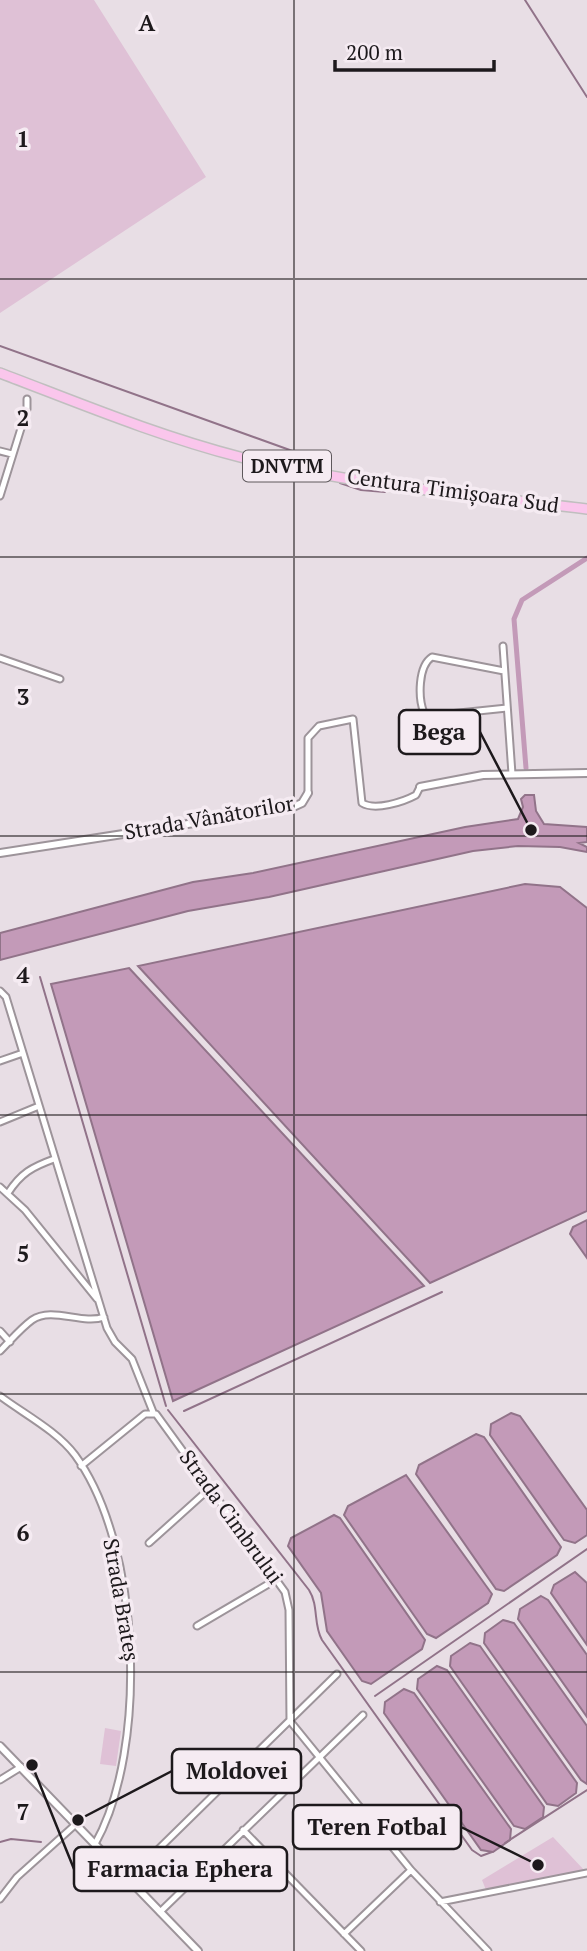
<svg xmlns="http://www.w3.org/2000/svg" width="587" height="1951" viewBox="0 0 587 1951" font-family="'PT Serif',serif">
	<rect width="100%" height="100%" fill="#e8dee5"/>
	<path fill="#dfc1d6" d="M0,0H94L206,177L0,313Z
		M105,1728L121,1731L116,1766L100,1764Z
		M553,1837L585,1871L486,1890L482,1880Z"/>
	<path fill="#c39ab8" stroke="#917389" stroke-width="2" d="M525,795H534L536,811L544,824L587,827V842L579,843L587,847V852L560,847L518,846L473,851L269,897L188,911L0,960V933L193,882L253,873L465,827L518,819L523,807L521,799Z
		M525,884L560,887L587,908V1211L430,1283L138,966Z
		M129,968L424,1286L173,1401L51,984Z
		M587,1220V1258L570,1234L573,1227Z
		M511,1413L520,1416L587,1510V1535L575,1543L564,1540L490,1435L491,1424Z
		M476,1434L484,1437L561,1547L557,1555L504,1591L496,1589L416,1474L419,1465Z
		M406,1475L492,1594L488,1603L436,1638L427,1634L344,1515L348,1506Z
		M334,1515L340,1518L425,1640L422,1649L371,1684L362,1681L327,1631L321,1593L288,1546L291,1538Z
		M575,1572L587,1583V1645L551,1593L554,1585Z
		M541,1596L548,1600L587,1655V1717L518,1619L520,1609Z
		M503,1620L514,1623L587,1726V1784L581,1780L484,1643L485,1633Z
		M470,1643L480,1646L577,1783L576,1793L558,1806L547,1804L450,1666L451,1656Z
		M437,1666L447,1670L544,1807L543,1817L525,1829L514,1826L417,1689L418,1679Z
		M404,1689L414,1693L511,1829L510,1840L493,1852L481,1850L384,1713L385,1702Z"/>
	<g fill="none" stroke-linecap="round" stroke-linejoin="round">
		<path stroke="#917389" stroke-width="2" d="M525,0L587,97
			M0,346L312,458L326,460
			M340,483L361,490L385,492
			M40,977L166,1406
			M168,1410L309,1590C319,1606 313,1624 322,1640L472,1850L481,1856L492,1852
			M184,1411L442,1292
			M375,1696L587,1549
			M0,1842L11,1839L41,1842
			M505,1843L587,1790"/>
		<path stroke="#c39ab8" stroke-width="5" d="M526,768L514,619L522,600L587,558"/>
		<defs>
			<path id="minor" d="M0,451L12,454
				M0,496L27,409V399
				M503,646L512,774
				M0,658L60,679
				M504,671L432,657C418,666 418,698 424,713L430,716L507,708
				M308,793V738L319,726L353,719L362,803C375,811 403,802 416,795L420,787
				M0,991L6,997L107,1328L115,1342L132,1359L153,1412
				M0,1061L23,1053
				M0,1122L39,1106
				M0,1187L25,1210L97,1299
				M8,1193C21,1173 32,1167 54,1159
				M0,1331L10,1342
				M0,1351C10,1341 21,1328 32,1320C52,1306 82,1325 104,1317
				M0,1396C24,1414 57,1431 75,1455C141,1545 149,1748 95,1844
				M81,1466L145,1414H156L285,1592L289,1610L290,1721L411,1870L488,1951
				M149,1543L209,1489
				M197,1626L277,1579
				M0,1780L21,1767
				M243,1830L361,1951
				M129,1878L337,1674
				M0,1899L17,1877L76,1824
				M440,1902L587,1873
				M160,1912L363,1715
				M344,1934L411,1870"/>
			<path id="tertiary" d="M420,787L483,775L587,773
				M0,853L291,808L302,803L308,793
				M0,1746L198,1951"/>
			<path id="trunk" d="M0,373C79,403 158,436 240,457C353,485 472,495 587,509"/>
		</defs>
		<use href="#minor" stroke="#9d949a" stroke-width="9"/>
		<use href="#tertiary" stroke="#9d949a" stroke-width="10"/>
		<use href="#trunk" stroke="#c0bfbf" stroke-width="12"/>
		<use href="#minor" stroke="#fff" stroke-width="5"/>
		<use href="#tertiary" stroke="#fff" stroke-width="6"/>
		<use href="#trunk" stroke="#fac6ec" stroke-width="9"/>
	</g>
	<path fill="none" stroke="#1d191c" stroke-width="2" stroke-opacity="0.55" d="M294,0V1951M0,279H587M0,557H587M0,836H587M0,1115H587M0,1394H587M0,1672H587"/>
	<g text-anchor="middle" stroke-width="7" stroke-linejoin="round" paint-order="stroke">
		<rect fill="#f5ebf2" stroke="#5e585c" stroke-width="2" x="243" y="450.5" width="88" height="31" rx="5"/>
		<g font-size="19" font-weight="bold" fill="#1d191c">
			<text x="287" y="473">DNVTM</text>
		</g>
		<g font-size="21" fill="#1d191c" stroke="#f5ebf2">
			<text transform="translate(453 491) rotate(8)" y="7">Centura Timișoara Sud</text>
			<text transform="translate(209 818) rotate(-10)" y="7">Strada Vânătorilor</text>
			<text transform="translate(231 1517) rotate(54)" y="7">Strada Cimbrului</text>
			<text transform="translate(121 1600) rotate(80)" y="7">Strada Brateș</text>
		</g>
	</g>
	<g font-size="23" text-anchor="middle" font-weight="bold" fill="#1d191c" stroke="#f5ebf2" stroke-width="7" stroke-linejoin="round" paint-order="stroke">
		<text x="147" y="31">A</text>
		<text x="23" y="147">1</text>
		<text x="23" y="426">2</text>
		<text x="23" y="705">3</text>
		<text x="23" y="983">4</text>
		<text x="23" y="1262">5</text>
		<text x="23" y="1541">6</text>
		<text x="23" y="1820">7</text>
	</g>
	<path fill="none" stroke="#1d191c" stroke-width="2.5" d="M531 830L480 732M78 1820L172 1771M538 1865L461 1827M32 1765L74 1869"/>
	<g fill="#1d191c" stroke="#f5ebf2" stroke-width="2.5">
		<circle cx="531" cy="830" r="7"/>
		<circle cx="78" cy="1820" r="7"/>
		<circle cx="538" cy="1865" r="7"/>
		<circle cx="32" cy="1765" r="7"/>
	</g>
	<g fill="#f5ebf2" stroke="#1d191c" stroke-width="2.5">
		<rect x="399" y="710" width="81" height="44" rx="7"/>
		<rect x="172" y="1749" width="129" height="44" rx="7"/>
		<rect x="293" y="1805" width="168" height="44" rx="7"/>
		<rect x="74" y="1847" width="213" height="44" rx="7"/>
	</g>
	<g font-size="23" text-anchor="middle" font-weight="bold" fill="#1d191c">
		<text x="439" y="740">Bega</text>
		<text x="237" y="1779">Moldovei</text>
		<text x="377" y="1835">Teren Fotbal</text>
		<text x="180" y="1877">Farmacia Ephera</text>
	</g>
	<path d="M335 60v10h159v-10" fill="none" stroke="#1d191c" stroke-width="3.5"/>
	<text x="346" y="60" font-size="21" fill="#1d191c" stroke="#f5ebf2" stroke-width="5" paint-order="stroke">200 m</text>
</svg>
